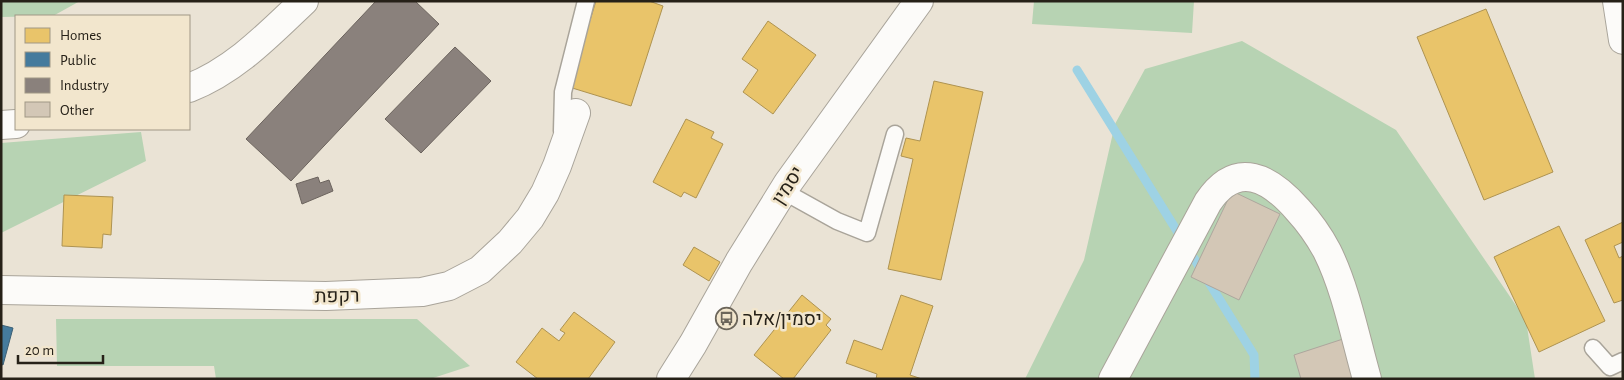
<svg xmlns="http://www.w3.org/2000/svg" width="1624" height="380" viewBox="0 0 1624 380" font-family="'Alegreya Sans',Heebo,sans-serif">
	<rect width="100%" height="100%" fill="#eae3d5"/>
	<path fill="#b7d3b3" d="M1,1H80L53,16L1,17Z
		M1034,1H1194L1192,33L1032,24Z
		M1242,41L1396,130L1526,320L1535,379H1025L1084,260L1115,124L1145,69Z
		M141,132L146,161L1,233V143Z
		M56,319H417L470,366L430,379H216L214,366H57Z"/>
	<path fill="#e9c46a" stroke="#ae9351" d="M596,1H649L663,6L631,106L569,87Z
		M1486,9L1553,172L1484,200L1417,37Z
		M768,21L816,55L773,114L743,92L758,70L742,59Z
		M934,81L983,92L941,280L888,269L913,159L901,156L906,138L920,141Z
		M686,119L714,132L711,138L723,144L696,198L684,192L681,197L653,182Z
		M64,195L113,197L111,235L103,234L102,248L62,246Z
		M1623,222V242L1614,246L1619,258L1623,256V300L1614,303L1585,240Z
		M1559,226L1605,321L1539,352L1494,257Z
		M694,247L720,262L709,281L683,265Z
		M802,295L831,319L826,325L831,330L793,379H784L754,355Z
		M901,295L933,306L910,375L922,379H876L877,374L846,363L854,340L882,350Z
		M574,312L615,342L588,379H538L516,362L542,328L559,341L565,333L560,330Z"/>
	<path fill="#457b9d" stroke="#3c6075" d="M1,325L13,328L3,365L1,364Z"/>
	<path fill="#8a817c" stroke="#6c645e" d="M376,1H415L439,24L291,181L246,139Z
		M455,47L491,81L421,153L385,119Z
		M318,177L320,183L329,180L333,191L302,204L296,184Z"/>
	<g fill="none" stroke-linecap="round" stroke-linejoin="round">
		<path stroke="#9ed2e4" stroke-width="9" d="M1077,70L1254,355L1255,379"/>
	</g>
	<path fill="#d3c7b6" stroke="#ada69d" d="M1232,191L1280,214L1239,300L1191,277Z
		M1346,338L1359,379H1301L1294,355Z"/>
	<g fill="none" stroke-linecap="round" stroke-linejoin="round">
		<defs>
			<path id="service" d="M562,131L563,92L586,1
				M783,191L837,221L867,233L895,134
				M1593,348L1610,367L1623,361"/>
			<path id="minor" d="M1617,1L1623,40
				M189,88C235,70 268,35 304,1
				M1,125L16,124
				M1,290L326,296L422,292L449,286L480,270L510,242L530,218L545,193L557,166L576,113
				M1113,379L1208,202C1237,159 1270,178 1298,210C1309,222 1319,236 1327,251C1346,289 1355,337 1367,379"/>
			<path id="tertiary" d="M671,379L693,344L739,262L788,183L919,1"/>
		</defs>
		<use href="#service" stroke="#a9a49a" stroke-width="19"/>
		<use href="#minor" stroke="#a9a49a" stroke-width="30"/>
		<use href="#tertiary" stroke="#a9a49a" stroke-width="30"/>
		<use href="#service" stroke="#fcfbf9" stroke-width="16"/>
		<use href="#minor" stroke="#fcfbf9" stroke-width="28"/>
		<use href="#tertiary" stroke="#fcfbf9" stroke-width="28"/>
	</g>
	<defs>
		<symbol id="bus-ring" viewBox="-11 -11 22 22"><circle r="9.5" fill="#f2e6cd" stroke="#6b655a" stroke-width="1.5"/><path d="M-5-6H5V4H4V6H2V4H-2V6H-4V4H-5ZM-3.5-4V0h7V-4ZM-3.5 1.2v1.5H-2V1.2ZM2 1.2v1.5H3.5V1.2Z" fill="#6b655a"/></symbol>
	</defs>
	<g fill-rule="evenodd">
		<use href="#bus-ring" x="714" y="306" width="25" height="25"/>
	</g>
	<g text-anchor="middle" stroke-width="5" stroke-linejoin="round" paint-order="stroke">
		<g font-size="19" fill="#262118" stroke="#f2e6cd">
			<text transform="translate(787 185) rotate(-57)" y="7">יסמין</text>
			<text transform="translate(337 295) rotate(-1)" y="7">רקפת</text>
		</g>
		<g font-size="19" fill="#262118" stroke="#f2e6cd" text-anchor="start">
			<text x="742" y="325">יסמין/אלה</text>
		</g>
	</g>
	<rect width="1624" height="380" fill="none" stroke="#262118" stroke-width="5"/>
	<rect x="15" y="15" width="175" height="115" fill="#f2e6cd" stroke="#a09785"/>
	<rect x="25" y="28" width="25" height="15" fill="#e9c46a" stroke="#a09785"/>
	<text x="60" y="40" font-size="15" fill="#262118">Homes</text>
	<rect x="25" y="52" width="25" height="15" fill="#457b9d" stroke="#a09785"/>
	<text x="60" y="65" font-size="15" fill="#262118">Public</text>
	<rect x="25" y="78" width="25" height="15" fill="#8a817c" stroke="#a09785"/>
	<text x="60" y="90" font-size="15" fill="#262118">Industry</text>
	<rect x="25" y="102" width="25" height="15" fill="#d3c7b6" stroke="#a09785"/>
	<text x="60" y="115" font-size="15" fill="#262118">Other</text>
	<path d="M18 355v8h85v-8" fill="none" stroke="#262118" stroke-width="2.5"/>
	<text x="25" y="355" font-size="15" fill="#262118" stroke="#f2e6cd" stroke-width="4" paint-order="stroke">20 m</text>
</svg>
